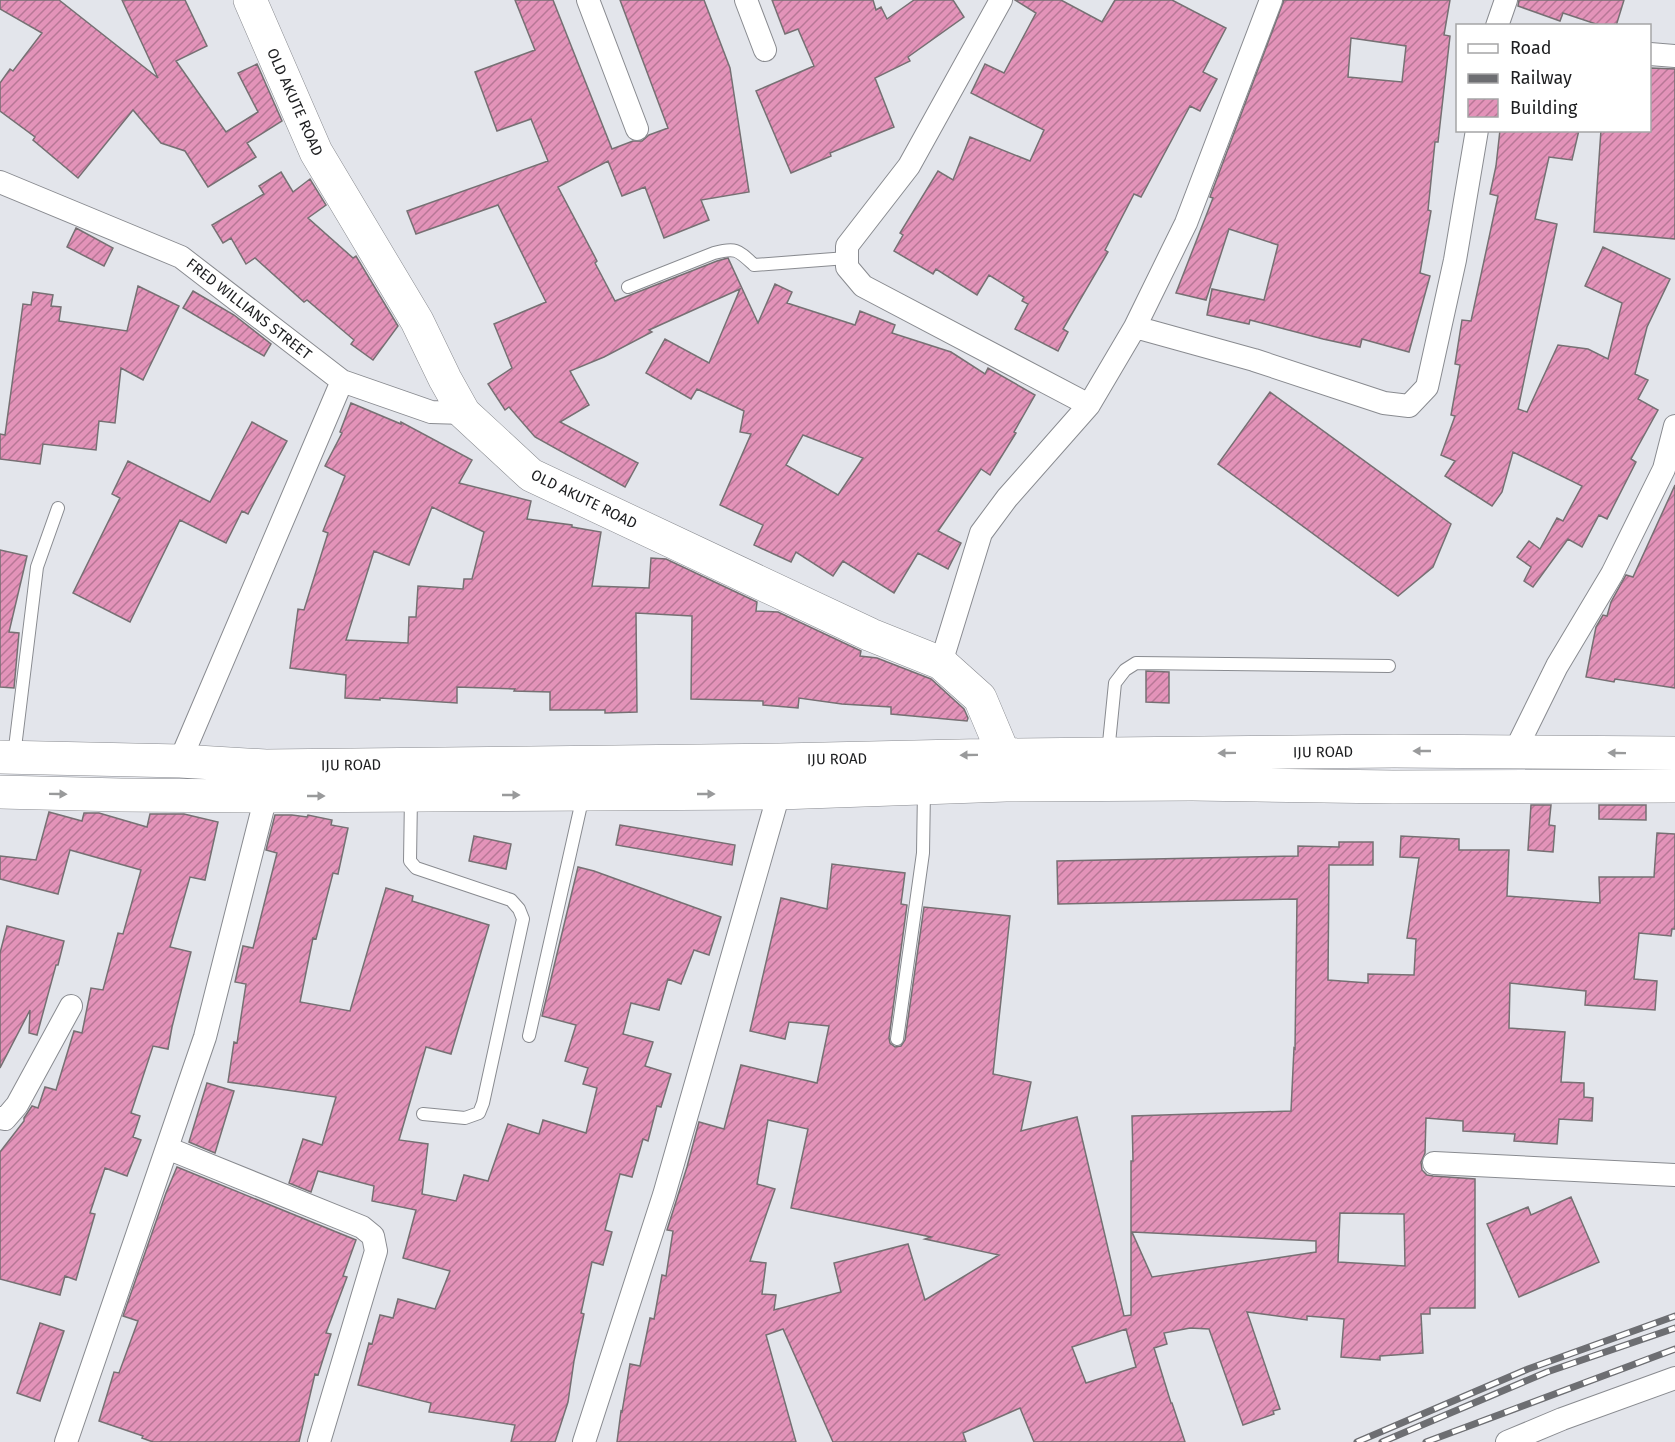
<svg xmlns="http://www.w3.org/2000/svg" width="1675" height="1442" viewBox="0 0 1675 1442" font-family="'Fira Sans',sans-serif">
	<defs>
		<pattern id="building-hatch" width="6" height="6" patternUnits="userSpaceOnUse" patternTransform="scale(1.5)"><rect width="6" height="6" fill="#e393b9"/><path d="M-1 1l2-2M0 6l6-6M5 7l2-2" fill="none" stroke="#b77796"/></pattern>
	</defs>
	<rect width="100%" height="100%" fill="#e3e5eb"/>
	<path fill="url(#building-hatch)" stroke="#767073" stroke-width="1.5" fill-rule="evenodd" d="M0,0H59L158,78L122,0H185L207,46L176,61L226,132L258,112L238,73L257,64L282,121L247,143L256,157L208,187L185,151L161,143L133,110L78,178L33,140L35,137L0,111V83L10,69L13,71L42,33L0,9Z
		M515,0H553L612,149L633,141H642L649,135L668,128L620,0H704L730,68L749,192L701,200L709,220L664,238L645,187L622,196L608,161L558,187L597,261L595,263L615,301L717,261L728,258L758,323L775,284L792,292L787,303L855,325L860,311L895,325L892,333L951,352L985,374L988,368L1035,395L1014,432L1016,433L990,475L981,469L938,531L961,543L948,569L918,553L894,593L843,561L833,576L796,552L791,562L754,545L763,525L720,505L751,434L740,432L744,411L697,389L691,399L646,373L665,339L709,363L740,289L649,330L652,332L604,357L570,371L589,405L560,422L638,463L625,487L535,437L509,407L505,410L488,384L512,368L494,324L546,302L498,205L416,234L407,211L548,161L531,119L497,131L475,72L535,50ZM803,435L863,458L838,495L786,465Z
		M772,0H873L876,10L881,7L887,19L914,0H953L964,17L908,57L910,61L875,78L894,127L830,153L831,156L791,173L756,91L814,66L798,29L785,34Z
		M1015,0H1061L1102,22L1115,0H1172L1226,28L1203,72L1217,79L1200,111L1190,106L1141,197L1134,194L1105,250L1108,252L1063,329L1068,332L1058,351L1015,329L1028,304L1022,301L1024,297L989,275L977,295L936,269L933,274L894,251L903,235L900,233L938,171L953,180L970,137L1030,161L1044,130L971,93L985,64L1004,73L1036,13Z
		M1284,0H1450L1444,35L1450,36L1438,142H1435L1428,210L1431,211L1420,273L1430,276L1409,352L1362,339L1360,347L1323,339L1250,320L1249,324L1207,315L1212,289L1264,300L1278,245L1229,229L1206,300L1176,293L1213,198L1210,197ZM1351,38L1406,46L1402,82L1348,77Z
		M1519,0H1624L1616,26H1602L1563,13L1560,21L1518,6Z
		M1650,68L1675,69V239L1594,232L1601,130H1650Z
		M1500,130H1579L1572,160L1549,157L1535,219L1557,224L1518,409L1527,412L1558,345L1588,349L1608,359L1622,303L1585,286L1603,247L1670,279L1647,327L1635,374L1648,380L1638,399L1658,410L1631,459L1636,462L1607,519L1599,515L1582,547L1568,539L1533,587L1524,581L1531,567L1517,557L1529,541L1540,549L1557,518L1563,521L1582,486L1513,452L1502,492L1492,506L1445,476L1455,461L1441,455L1455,416L1451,415L1460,365L1455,364L1462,320L1471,321L1498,196L1490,194L1496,166Z
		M281,172L293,192L310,179L326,205L308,218L353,258L356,256L398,326L373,360L351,344L354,340L307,300L304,302L255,258L246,264L231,238L223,243L212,225L264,194L259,186Z
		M76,228L113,248L104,266L67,247Z
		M138,286L179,306L143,380L121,368L115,423L99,421L96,450L43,444L40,464L0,459V434L5,435L23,304L31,305L33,292L53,295L51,306L61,307L59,321L127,331Z
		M193,291L234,315L271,344L264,356L183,308Z
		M1270,392L1451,524L1433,567L1398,596L1218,464Z
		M351,403L401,424V422L472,460L459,483L531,501L527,519L572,525V527L601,532L592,586L649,588L651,558L666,559L757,602L756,611L778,612L861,651L860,656L877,658L931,679L964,709L968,718L967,721L891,714V707L842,704L799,698L798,708L763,705V701L691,699L692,616L636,613L637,712L605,713V710H550V692L514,691L515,689L457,687V703L380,698V700L345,698L346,675L290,668L298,609L304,610L328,533L323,531L345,476L325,466L342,433L340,432ZM432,507L484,532L472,579H464L463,589L418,586L416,617H409L408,643L346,640L374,551L409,565Z
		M252,422L287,441L248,514L242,511L226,543L180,520L130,622L73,593L120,498L112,494L128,461L210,502Z
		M1675,485V688L1615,679L1614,682L1586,677L1596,627L1603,615L1607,616L1611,602L1626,575L1633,577Z
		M0,550L27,556L9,632L19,633L14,688L0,687Z
		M1146,671L1169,672V703L1146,702Z
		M1531,805H1551L1549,825L1555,826L1553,852L1528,850Z
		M1599,805H1646V820L1599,819Z
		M49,812L82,821L84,813H99L147,827L150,814H184L218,822L205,880L190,877L170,947L191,952L172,1027L168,1049L153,1046L131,1113L140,1116L133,1137L141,1140L127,1176L105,1168L90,1213L95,1214L76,1280L65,1276L60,1295L0,1279V1152L24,1121V1118L32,1106L38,1108L45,1087L56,1090L74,1031L82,1033L91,988L103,990L118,933L123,934L141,870L70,850L58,894L0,879V856L36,860Z
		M275,815H292L307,817L308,815L332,820L331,825L348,828L338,874L333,873L316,939L313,938L300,1002L350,1011L386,888L413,896L412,901L489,925L451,1054L426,1047L399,1140L428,1144L422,1194L456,1201L464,1175L488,1181L508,1124L539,1134L543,1120L586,1133L597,1088L583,1084L588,1068L565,1061L576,1025L542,1016L578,867L594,871L721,917L709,955L694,950L681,984L668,979L659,1010L631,1003L623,1034L653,1042L645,1066L671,1074L661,1107L657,1106L648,1141L643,1139L632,1177L620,1174L605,1230L612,1232L603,1265L592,1262L581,1313L584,1314L574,1361L568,1402L555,1442H511L515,1425L429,1412L431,1403L358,1385L369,1343L372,1344L380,1315L393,1318L398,1299L435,1309L450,1271L403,1258L416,1210L372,1201L374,1186L318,1171L311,1192L289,1183L303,1139L322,1145L336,1097L228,1082L234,1042L237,1043L246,984L235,982L243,946L253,948L277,853L266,850Z
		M620,825L735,845L732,865L616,845Z
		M1657,833L1675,834V929H1672L1671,936L1639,933L1634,979L1657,981L1655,1010L1585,1005L1586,991L1510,983L1509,1028L1565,1032L1561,1082L1584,1083V1097L1593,1098L1592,1121L1559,1119L1557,1144L1514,1141L1515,1134L1463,1131V1121L1426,1118L1425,1153L1421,1162L1422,1170L1427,1175L1433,1176L1475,1179V1308H1430V1314H1421L1423,1353L1380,1356V1360L1341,1357L1344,1319L1307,1316V1320L1247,1312L1280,1409L1273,1411L1274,1414L1243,1425L1209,1329L1190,1328L1164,1333L1167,1344L1154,1348L1171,1403H1172L1185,1442H1034L1020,1408L963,1433L966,1442H833L783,1329L766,1335L796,1442H617L621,1411L622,1412L630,1364L640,1366L650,1318L654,1319L662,1275L666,1276L673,1231L667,1230L687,1167L699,1122L724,1129L741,1065L817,1083L829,1026L789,1022L785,1039L750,1031L781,898L827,909L832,864L905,873L901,904L907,905L889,1038L890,1043L895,1047L901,1046L905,1040L924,907L1010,916L993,1074L1031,1082L1021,1131L1077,1117L1124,1316L1131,1315V1161H1133L1132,1116L1291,1111L1294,1048L1295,1049L1297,899L1058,904L1057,861L1298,856V846L1339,847V842H1373V865H1329L1328,980L1368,983V974L1414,975L1416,939L1407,938L1419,858L1400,857L1401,836L1459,839V850H1509L1507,896L1600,903L1599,877H1654ZM768,1120L808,1129L791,1208L931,1237L925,1239L999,1255L925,1300L908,1244L834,1263L841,1292L774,1310L776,1295L762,1294L766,1263L750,1261L775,1189L757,1184ZM1340,1213L1404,1214L1405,1266L1338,1262ZM1132,1232L1316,1241V1252L1152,1277ZM1126,1329L1136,1367L1086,1383L1072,1347Z
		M474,836L511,844L506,869L469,861Z
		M7,926L64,941L58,965H56L37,1035L29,1033L30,1010L0,1068V953Z
		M207,1083L234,1091L215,1153L189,1142Z
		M177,1167L356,1240L343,1276L347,1277L326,1333L331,1334L318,1375L315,1374L299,1442H153L142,1438L143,1436L99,1421L114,1372L119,1373L138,1321L123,1316L166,1193Z
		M1571,1197L1599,1262L1519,1297L1487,1224L1528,1207L1531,1215Z
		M40,1323L64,1331L40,1401L17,1393Z"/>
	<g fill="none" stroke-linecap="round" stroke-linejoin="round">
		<defs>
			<path id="lane" d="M628,287L714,253C736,247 738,250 754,265L847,258
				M1108,753L1115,683L1125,670L1136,663L1389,666
				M14,756L37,567L58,508
				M411,796L410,861L416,868L511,900L519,909L523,919L483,1103L479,1113L465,1118L423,1114
				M529,1036L583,796
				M897,1039L923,853L924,790"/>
			<path id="street" d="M588,0L637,129
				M746,0L765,50
				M1001,0L909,166L847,246V267L863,286L1089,405
				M1497,26L1506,0
				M1650,54L1675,56
				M0,182L181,257L342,381L431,412L464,413
				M1135,327L1254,360L1384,403L1409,406L1427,387L1455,260L1477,130
				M941,663L981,533L1007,498L1089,405L1135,327L1186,223L1271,0
				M1515,751L1557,666L1612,574L1664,469L1675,426
				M180,761L342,381
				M0,1118L5,1119L17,1105L71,1006
				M167,1148L362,1227L373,1236L376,1251L319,1442
				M1434,1163L1675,1175
				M66,1442L205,1037L266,796
				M584,1442L664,1195L779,793
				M1507,1442L1562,1419L1675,1378"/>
			<path id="secondary" d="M250,0L316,152L417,321L445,379L464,413L531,475L871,635L941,663L980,698L1004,755
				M0,757L180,761L266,766L780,760L1004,755L1394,751L1675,753
				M0,792L121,795L266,796L779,793L1006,785L1192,784L1393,787L1675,786"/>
		</defs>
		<use href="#lane" stroke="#898b90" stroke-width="14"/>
		<use href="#street" stroke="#898b90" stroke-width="24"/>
		<use href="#secondary" stroke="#898b90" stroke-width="34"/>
		<use href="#lane" stroke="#fff" stroke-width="12"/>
		<use href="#street" stroke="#fff" stroke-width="22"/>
		<use href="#secondary" stroke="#fff" stroke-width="33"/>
		<defs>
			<path id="rail" d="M1357,1442L1528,1369L1675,1316
				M1382,1442L1547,1372L1675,1328
				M1426,1442L1675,1349"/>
		</defs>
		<use href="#rail" stroke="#6d6e72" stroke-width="7"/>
		<use href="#rail" stroke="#fff" stroke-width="4.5" stroke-dasharray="14" stroke-linecap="butt"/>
	</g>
	<defs><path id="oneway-solid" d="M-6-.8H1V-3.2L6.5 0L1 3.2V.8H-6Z" transform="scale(1.5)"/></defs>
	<g fill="#999a9b">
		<use href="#oneway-solid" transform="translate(1422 751) rotate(-180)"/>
		<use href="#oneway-solid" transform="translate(1227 753) rotate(179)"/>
		<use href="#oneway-solid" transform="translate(1617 753) rotate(-179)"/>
		<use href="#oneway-solid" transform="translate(969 755) rotate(179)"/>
		<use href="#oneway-solid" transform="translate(58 794) rotate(1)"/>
		<use href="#oneway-solid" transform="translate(706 794)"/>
		<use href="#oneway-solid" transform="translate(511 795)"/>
		<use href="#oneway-solid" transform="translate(316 796)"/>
	</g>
	<g text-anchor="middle" stroke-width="4.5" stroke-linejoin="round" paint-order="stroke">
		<g font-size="15" fill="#1d1e20" stroke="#fff">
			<text transform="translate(295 102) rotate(66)" y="5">OLD AKUTE ROAD</text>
			<text transform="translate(249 309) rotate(38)" y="5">FRED WILLIANS STREET</text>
			<text transform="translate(584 499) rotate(26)" y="5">OLD AKUTE ROAD</text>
			<text transform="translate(1323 752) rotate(-1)" y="5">IJU ROAD</text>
			<text transform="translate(837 759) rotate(-1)" y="5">IJU ROAD</text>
			<text transform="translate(351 765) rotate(-1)" y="5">IJU ROAD</text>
		</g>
	</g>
	<rect x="1456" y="24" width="195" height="108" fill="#ffffff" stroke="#a5a5a6" stroke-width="1.5"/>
	<rect x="1468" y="44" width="30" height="9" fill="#ffffff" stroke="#a5a5a6" stroke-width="1.5"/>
	<text x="1510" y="54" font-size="18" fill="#1d1e20">Road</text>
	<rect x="1468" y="74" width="30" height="9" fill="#6d6e72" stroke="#a5a5a6" stroke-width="1.5"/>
	<text x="1510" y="84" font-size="18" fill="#1d1e20">Railway</text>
	<rect x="1468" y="99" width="30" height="18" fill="url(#building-hatch)" stroke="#a5a5a6" stroke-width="1.5"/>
	<text x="1510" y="114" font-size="18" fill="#1d1e20">Building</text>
</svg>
